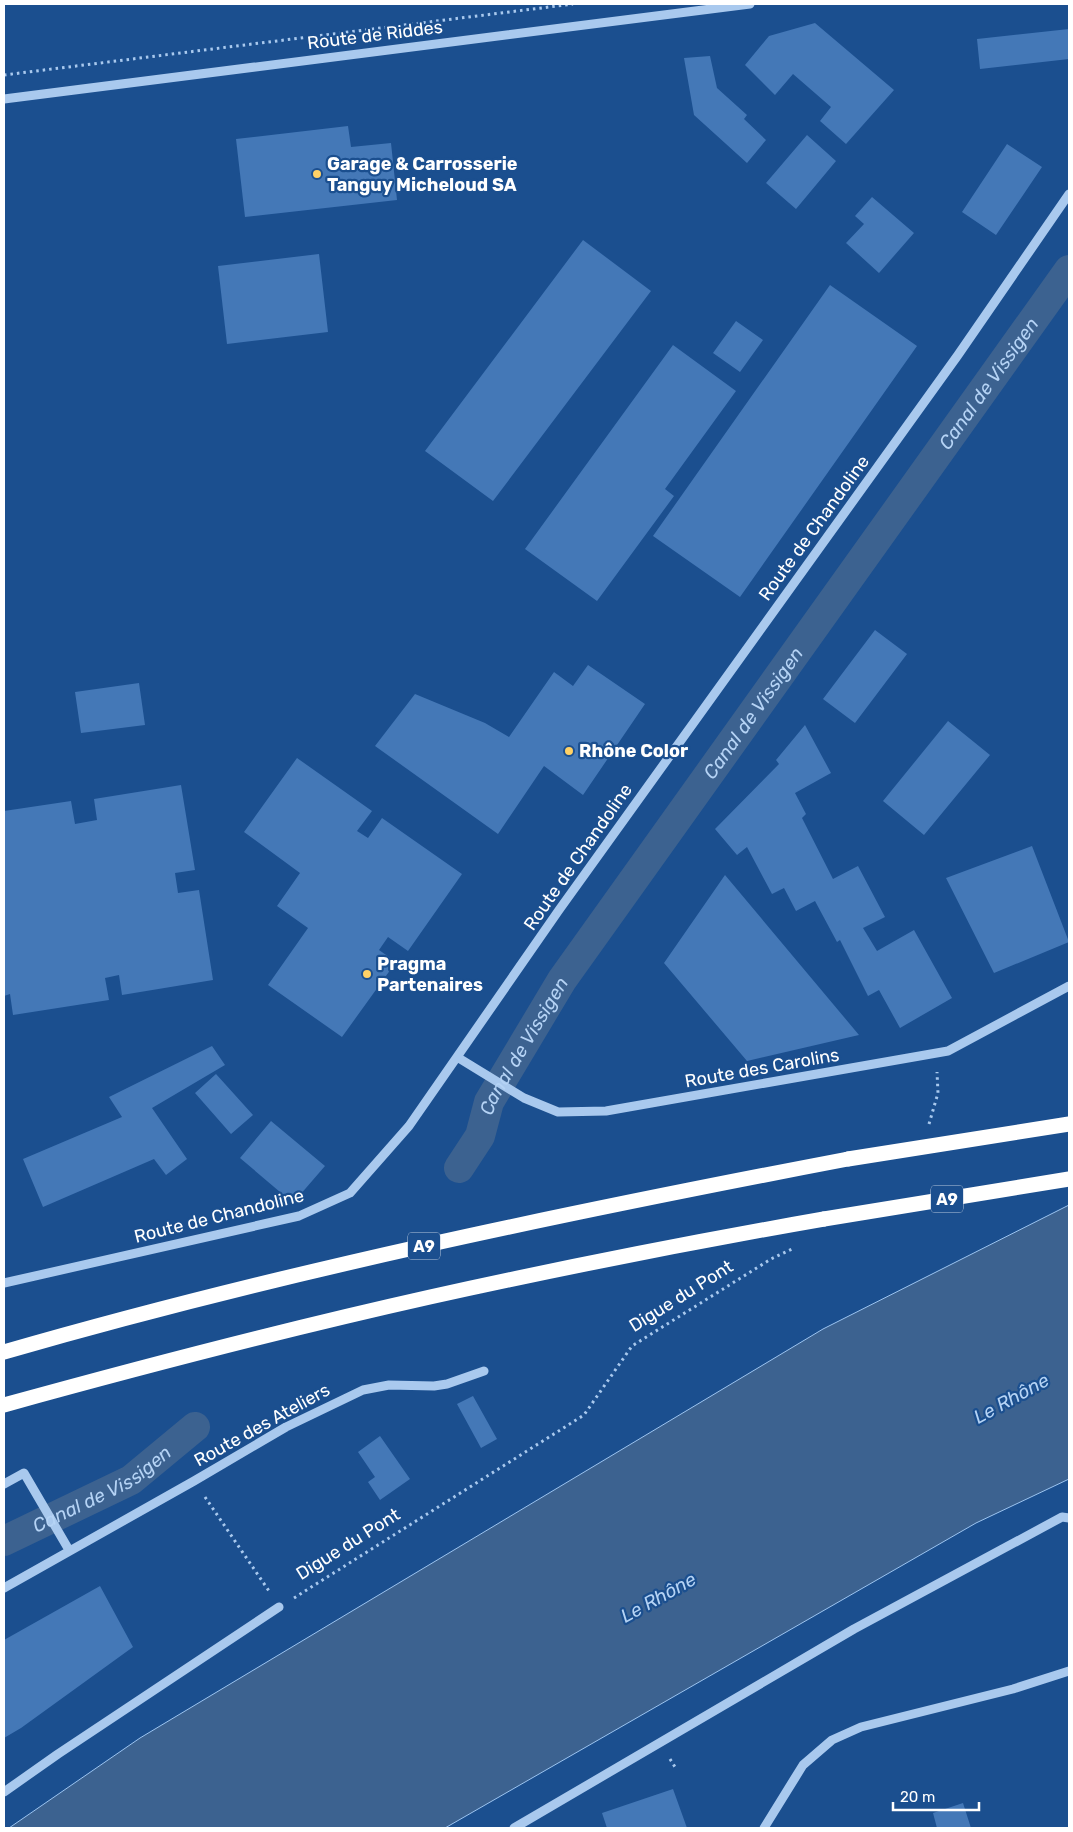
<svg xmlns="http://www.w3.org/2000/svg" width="1073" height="1832" viewBox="0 0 1073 1832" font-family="Rubik,sans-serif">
	<rect width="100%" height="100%" fill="#1b4f8f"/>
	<path fill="#3c6290" stroke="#9cc4f0" d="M1069,1205V1479L976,1523L445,1828H9L140,1738L823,1329Z"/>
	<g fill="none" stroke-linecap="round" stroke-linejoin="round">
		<g stroke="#3c6290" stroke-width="30">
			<path id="s1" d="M459,1168L480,1136L489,1102L562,980L1069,270"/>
			<path id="s2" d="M4,1541L131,1480L195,1427"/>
		</g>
	</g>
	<path fill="#4478b7" d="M815,23L894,90L846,144L820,121L831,107L793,74L775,95L745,65L769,36Z
		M1069,29V59L980,69L977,39Z
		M710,56L717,88L747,115L744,119L766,140L747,163L694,115L684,58Z
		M348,126L351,147L391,143L397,200L245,217L236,139Z
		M807,135L836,161L796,209L766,183Z
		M1007,144L1042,167L996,235L962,212Z
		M872,197L914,233L879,273L846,243L864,224L855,216Z
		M583,240L651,291L493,501L425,451Z
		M319,254L328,332L227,344L218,266Z
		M830,285L917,346L740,597L653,536Z
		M736,321L763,340L740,372L713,353Z
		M673,345L736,391L665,489L674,496L597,601L525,549Z
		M875,630L907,654L855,723L823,699Z
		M588,665L645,704L583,795L544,766L498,834L375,746L415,694L485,723L509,737L554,672L573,686Z
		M139,683L145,725L81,733L75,692Z
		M948,721L990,755L924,835L883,801Z
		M805,725L831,773L795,793L806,814L802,818L833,879L858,866L885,917L863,928L877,951L914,930L952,998L900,1028L879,990L868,996L840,940L837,942L815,901L796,911L784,888L772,894L747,847L737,855L715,829L779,764L776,760Z
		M297,758L372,811L357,831L368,838L382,818L462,874L408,951L388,937L379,950L396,962L342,1037L268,985L308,928L277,906L300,873L244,832Z
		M181,785L195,870L175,873L178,893L199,890L213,980L122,995L119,975L105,978L109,1000L13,1015L10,994L4,996V811L71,801L75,824L97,820L94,799Z
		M1032,846L1069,942L994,973L946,878Z
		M725,875L859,1035L747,1061L664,963Z
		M212,1046L225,1065L152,1108L187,1159L166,1175L154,1159L43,1207L23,1159L122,1117L109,1097Z
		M216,1074L253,1115L231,1134L195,1093Z
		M271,1121L325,1166L293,1203L240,1158Z
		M473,1396L497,1439L481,1448L457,1404Z
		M380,1436L410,1479L380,1500L368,1482L375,1477L358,1452Z
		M100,1586L133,1647L21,1728L4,1738V1640Z
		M673,1789L687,1828H607L602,1813Z
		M963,1803L971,1828H937L933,1813Z"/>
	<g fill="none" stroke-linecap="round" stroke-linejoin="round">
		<path stroke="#a9c9ee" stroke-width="3" stroke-dasharray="2.5 4" stroke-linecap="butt" d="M4,75L573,4
			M929,1124L938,1093L937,1072
			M205,1497L269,1591
			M294,1598L584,1415L632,1346L771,1259L792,1249
			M670,1759L675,1767"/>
		<path stroke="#a9c9ee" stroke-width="9" d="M4,99L750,4
			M457,1057L524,1098L558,1112L606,1111L948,1051L1069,986
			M4,1283L299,1216L350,1193L409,1126L559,910L958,355L1069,194
			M4,1484L24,1473L69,1550
			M4,1588L194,1481L286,1427L363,1390L389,1385L434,1386L447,1384L484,1371
			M4,1792L58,1754L279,1607
			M514,1828L854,1629L1062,1517L1069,1518
			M764,1828L803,1765L832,1740L861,1727L1013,1689L1069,1671"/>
		<path stroke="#fff" stroke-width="15" d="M4,1352C281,1272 565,1213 848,1159
			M4,1405C145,1366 287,1329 430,1297C561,1268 692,1242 824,1219"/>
		<path stroke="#fff" stroke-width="15" d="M848,1159L1069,1124
			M824,1219L1069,1179"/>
	</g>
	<g fill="#ffd166" stroke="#1b4f8f" stroke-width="2">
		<circle cx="317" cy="174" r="5"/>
		<circle cx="569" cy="751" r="5"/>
		<circle cx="367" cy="974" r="5"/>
	</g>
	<g text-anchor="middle" stroke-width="4.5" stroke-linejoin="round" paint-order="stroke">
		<g fill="#1b4f8f" stroke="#bbcadd" stroke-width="1">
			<rect x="931" y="1185.5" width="32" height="27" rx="4"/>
			<rect x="408" y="1232.5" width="32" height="27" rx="4"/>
		</g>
		<g font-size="16" font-weight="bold" fill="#fff">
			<text x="947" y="1205">A9</text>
			<text x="424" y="1252">A9</text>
		</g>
		<g font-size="18" fill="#fff" stroke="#1b4f8f">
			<text transform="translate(375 35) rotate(-7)" y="6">Route de Riddes</text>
			<text transform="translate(814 528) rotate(-54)" y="6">Route de Chandoline</text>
			<text transform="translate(578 857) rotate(-55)" y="6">Route de Chandoline</text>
			<text transform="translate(762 1068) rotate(-10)" y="6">Route des Carolins</text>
			<text transform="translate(219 1216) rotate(-14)" y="6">Route de Chandoline</text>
			<text transform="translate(681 1296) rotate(-32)" y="6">Digue du Pont</text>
			<text transform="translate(262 1425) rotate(-29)" y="6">Route des Ateliers</text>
			<text transform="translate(348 1544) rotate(-32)" y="6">Digue du Pont</text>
		</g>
		<g font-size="18" font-weight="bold" fill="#fff" stroke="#1b4f8f" text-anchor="start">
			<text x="327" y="170">Garage &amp; Carrosserie<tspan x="327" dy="21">Tanguy Micheloud SA</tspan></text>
			<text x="579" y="757">Rhône Color</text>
			<text x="377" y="970">Pragma<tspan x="377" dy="21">Partenaires</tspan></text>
		</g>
		<g font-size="19" font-style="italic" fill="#b5d3f5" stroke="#1b4f8f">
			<text dy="7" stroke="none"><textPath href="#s1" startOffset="949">Canal de Vissigen</textPath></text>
			<text dy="7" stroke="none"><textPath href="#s1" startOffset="544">Canal de Vissigen</textPath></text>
			<text dy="7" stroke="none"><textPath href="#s1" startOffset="139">Canal de Vissigen</textPath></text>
			<text transform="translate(1011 1398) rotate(-29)" y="7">Le Rhône</text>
			<text dy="7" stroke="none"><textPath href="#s2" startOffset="111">Canal de Vissigen</textPath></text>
			<text transform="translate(658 1597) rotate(-29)" y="7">Le Rhône</text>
		</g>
	</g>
	<rect width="1073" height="1832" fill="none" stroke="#ffffff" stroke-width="10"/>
	<path d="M893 1802v8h86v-8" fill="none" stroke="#ffffff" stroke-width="2.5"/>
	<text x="900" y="1802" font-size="15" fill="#ffffff" stroke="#1b4f8f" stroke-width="4" paint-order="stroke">20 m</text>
</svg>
